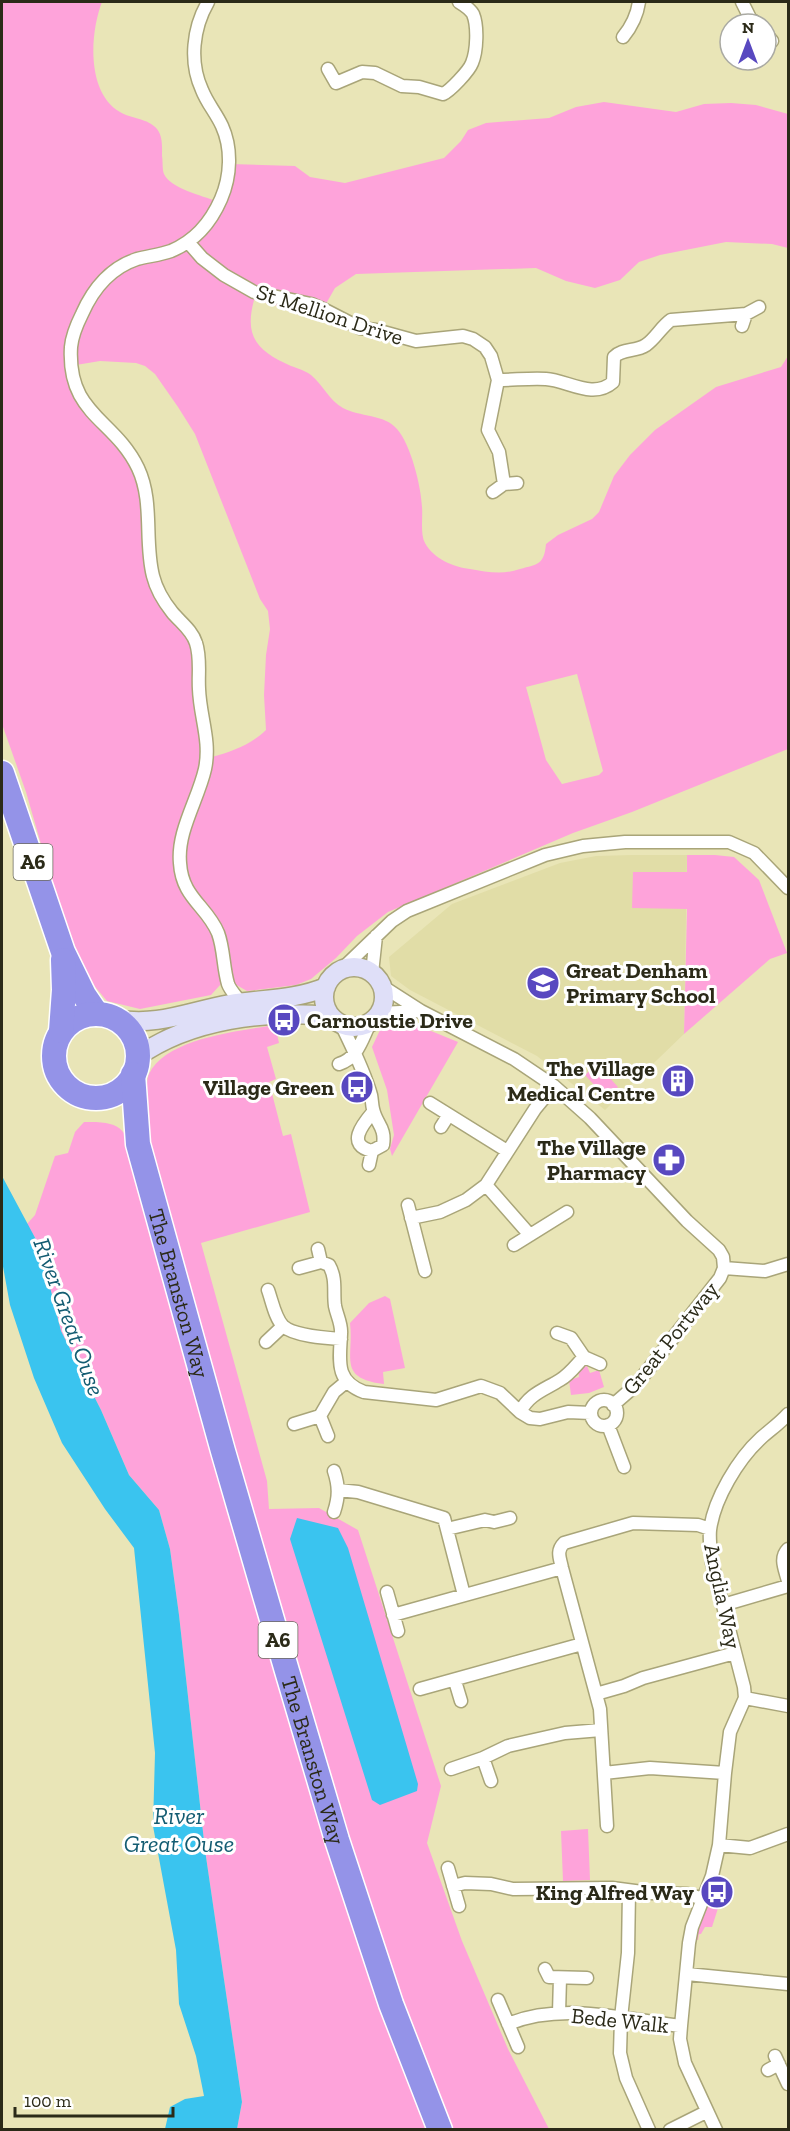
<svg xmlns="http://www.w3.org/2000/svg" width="790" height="2131" viewBox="0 0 790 2131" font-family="'Zilla Slab',serif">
	<rect width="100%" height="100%" fill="#e9e5b7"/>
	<path fill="#e1dda7" d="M632,855H687L684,1034L605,1110L537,1056L410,990L391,976L389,957L452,904L560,863L596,856Z"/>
	<path fill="#fea3da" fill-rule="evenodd" d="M2,2H102C90,33 86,92 120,112C131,119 148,118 157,129C163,137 162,146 162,156C163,160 162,169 164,174C170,188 203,196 216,201L229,164L295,166L310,177L345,183L444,158L461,141L468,130L486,123L549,118L576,107L604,102L676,112L704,104L731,103L756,105L788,114V248L772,244L726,242L660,255L639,262L620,280L595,288L566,281L536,268L356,274L335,288L319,316L254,300C244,337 257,351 291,366C297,368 306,371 311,375C323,385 329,400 343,408C359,417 385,414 397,429C411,445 421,486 422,507C423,517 420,534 425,543C434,559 453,567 470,569C487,572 503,575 520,569C538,564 544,565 546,544L558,535L592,519L599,512L614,476L630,455L655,430L716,387L781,367L788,356V749L632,812L573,833L388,912L357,936L336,958L311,979L296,985L247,991L233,983L221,984L211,995L140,1009L107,1001L87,977L58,903L26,792L2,724ZM100,361L136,363L145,366L155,374L178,407L195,434L260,599L268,611L270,629L266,655L264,695L266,730C250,745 233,751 212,757L195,632L173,606L156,570L133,449L96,409L85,394L76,365ZM577,674L603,771L599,775L562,784L546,760L526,687Z
		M687,855H715L734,857L759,880L787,953L770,959L684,1034L687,909L632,908L633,872H687Z
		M397,1021L409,1022L458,1042L392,1156L390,1149L394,1135L387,1090L372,1047L380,1030Z
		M275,1025L279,1043L267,1047L276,1079L269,1082L283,1136L291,1134L310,1212L201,1243L267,1481L269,1509L319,1508L358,1530L441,1786L427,1843L462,1941L508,2049L549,2129H453C399,2000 358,1867 317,1733C257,1534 201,1334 145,1134C146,1122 145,1082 149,1074C166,1038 239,1031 275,1025Z
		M597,1064L618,1087L606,1098L585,1075Z
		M84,1122C124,1121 124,1129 138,1163L435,2129H237L242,2102L205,1850L179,1615L170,1549L159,1510L129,1475L101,1410L61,1331L40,1247L27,1224L35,1215L55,1156L68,1153L75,1132Z
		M385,1296L390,1299L405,1368L383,1372L384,1384C337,1378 354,1358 350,1323L369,1303Z
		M587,1366L590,1373L599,1370L604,1387L589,1393L571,1395L569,1380L579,1377L578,1369Z
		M588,1829L590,1880L563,1881L561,1831Z
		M709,1898L720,1902L712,1927H705L701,1934H699L698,1940H694Z"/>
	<path fill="#3ac4ef" d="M2,1176L40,1247L61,1331L101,1410L129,1475L159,1510L170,1549L179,1615L205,1850L242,2102L237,2129H165L170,2107L185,2099L204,2096L196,2056L179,2004L176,1950L153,1826L155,1753L134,1548L105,1509L62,1443L34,1378L10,1305L2,1261Z
		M297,1518L338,1528L348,1548L418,1784L417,1791L380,1805L372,1800L290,1539Z"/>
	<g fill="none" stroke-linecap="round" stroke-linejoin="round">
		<defs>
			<path id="street" d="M208,2C193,28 189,62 202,90C207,103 216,113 222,126C232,148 231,176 221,199C211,222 195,241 171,251C160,255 148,256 137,259C110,268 93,289 82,314C77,324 72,336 71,347C67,415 114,418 138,468C154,502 144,541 153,576C156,588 164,602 172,612C180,622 192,630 196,643C201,658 198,674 199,689C200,717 211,741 205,769C198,800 177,831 180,863C182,898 207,906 218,933C224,949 223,967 228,984C230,990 237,997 241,1003
				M742,2L750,18L757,24
				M766,34L772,41
				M623,37C632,26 637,16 639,2
				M328,69L336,83L362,72L375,73L402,86L419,87L443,94C450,91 469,71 472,63C477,51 478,26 473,14C470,9 464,5 459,2
				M188,242L202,258L224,275L254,292L311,304L325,310L360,328L376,330L416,341L463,336L473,339L485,347L491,356L498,380L488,430L499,452L504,484
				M742,326L746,314
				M498,380C514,380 530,378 546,379C567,380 593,400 613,382L614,357C622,348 636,352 646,345C656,338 661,327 671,320L746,314L759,307
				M493,492L504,484L517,483
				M341,970L392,921L407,911L545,855L583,846L625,842H729L754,853L788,888
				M372,973L376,936
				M382,986L421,1011L514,1059L554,1086L590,1118L687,1221L719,1250L723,1257L724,1268L720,1278L636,1385L613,1405
				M380,1013L421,1011
				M341,1024C352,1047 364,1070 371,1095C372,1100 372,1105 373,1109C376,1124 386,1127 383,1145L372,1151C346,1145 362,1125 373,1112
				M339,1064C358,1058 362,1039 370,1023
				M430,1103L507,1151
				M441,1127L448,1116
				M369,1165L372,1151
				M486,1185L529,1234
				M408,1205L425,1271
				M411,1218L440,1212L466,1200L486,1185L535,1109L554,1086
				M514,1245L567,1212
				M318,1249L321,1262
				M299,1268L321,1262L329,1265C337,1279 333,1292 335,1306C337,1316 342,1324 341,1334C340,1359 334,1381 364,1392L436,1400L481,1386L500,1393L520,1412L530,1418L540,1419L568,1412L591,1413
				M724,1268L765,1271L788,1264
				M268,1290C272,1301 275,1318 283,1326C294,1336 326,1338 341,1339
				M557,1333L571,1338L584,1357L600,1364
				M266,1342L283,1326
				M591 1413a13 13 0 1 1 26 0a13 13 0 1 1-26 0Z
				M520,1412C529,1394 544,1390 560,1380C570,1374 576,1365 584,1357
				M320,1416L328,1436
				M294,1424L320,1416L334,1392L346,1382
				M608,1425L624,1467
				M338,1490L358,1492L444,1518L464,1595
				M334,1512C339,1497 339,1486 334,1471
				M447,1529L485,1520L494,1522L510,1518
				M788,1549C779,1558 785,1569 788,1581
				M387,1592L398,1631
				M723,1605L788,1586
				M393,1615L562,1568
				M455,1681L461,1701
				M420,1689L582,1644
				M596,1694L624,1686L643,1678L735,1653
				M745,1698L788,1706
				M483,1758L491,1781
				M451,1769L483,1758L508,1746L565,1733L601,1730
				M604,1773L650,1768L725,1773
				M607,1826L600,1709L562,1568C560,1558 556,1551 564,1543L633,1523L698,1525L710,1529
				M719,1845L750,1848L788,1834
				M448,1868L459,1906
				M453,1886L465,1883L491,1884L513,1889L612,1888L650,1893L687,1894L703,1899
				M629,1891L628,1953L621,2018L620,2053L626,2078L649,2130
				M545,1969L549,1977L587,1978
				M687,1974L788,1984
				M498,2000L518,2047
				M559,2013L560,1978
				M508,2024C562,2002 625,2019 681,2026
				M775,2056L788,2084
				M768,2070L779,2064
				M670,2130L706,2112
				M716,2130L685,2063L680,2039L681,2026L689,1943L692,1927L712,1876L719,1845L725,1773L730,1732L745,1698L744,1687L712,1563C711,1552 709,1541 710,1530C714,1499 738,1459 761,1438C770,1430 780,1423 788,1414"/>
			<path id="secondary" d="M324 997a30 30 0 1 1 60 0a30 30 0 1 1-60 0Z
				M116,1019C157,1027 190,1011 230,1004C262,999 295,1000 326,987
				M137,1057C190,1019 267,1010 330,1016"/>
			<g id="highway">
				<path d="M2,773L63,952L84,995L97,1014"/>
				<circle cx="96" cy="1056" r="42"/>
				<path d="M61,1031L64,990L63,960"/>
				<path id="s1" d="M133,1074L138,1144L223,1451L287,1671L337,1840L391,2004L440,2130"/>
			</g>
		</defs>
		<use href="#street" stroke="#a9a579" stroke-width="15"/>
		<use href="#secondary" stroke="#a9a579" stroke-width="21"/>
		<use href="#highway" stroke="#fff" stroke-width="27"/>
		<use href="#street" stroke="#fff" stroke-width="12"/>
		<use href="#secondary" stroke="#dfdff8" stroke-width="18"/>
		<use href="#highway" stroke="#9493e8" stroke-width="24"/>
	</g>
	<defs>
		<symbol id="school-disc" viewBox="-11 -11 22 22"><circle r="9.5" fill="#5848c0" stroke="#fff"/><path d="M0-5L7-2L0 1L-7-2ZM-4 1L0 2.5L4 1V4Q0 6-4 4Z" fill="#fff"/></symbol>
		<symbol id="bus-disc" viewBox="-11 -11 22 22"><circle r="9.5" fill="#5848c0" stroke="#fff"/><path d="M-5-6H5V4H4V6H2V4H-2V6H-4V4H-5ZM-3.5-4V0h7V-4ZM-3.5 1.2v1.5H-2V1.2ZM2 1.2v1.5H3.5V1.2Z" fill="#fff"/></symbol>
		<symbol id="building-disc" viewBox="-11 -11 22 22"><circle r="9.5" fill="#5848c0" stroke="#fff"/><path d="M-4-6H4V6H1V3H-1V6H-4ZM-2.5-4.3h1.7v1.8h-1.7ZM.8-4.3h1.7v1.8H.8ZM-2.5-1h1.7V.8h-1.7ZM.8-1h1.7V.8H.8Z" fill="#fff"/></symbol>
		<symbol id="pharmacy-disc" viewBox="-11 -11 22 22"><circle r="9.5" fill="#5848c0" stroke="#fff"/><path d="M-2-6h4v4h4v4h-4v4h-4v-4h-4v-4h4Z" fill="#fff"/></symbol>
	</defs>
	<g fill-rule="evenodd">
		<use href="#school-disc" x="524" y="964" width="38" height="38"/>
		<use href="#bus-disc" x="265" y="1001" width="38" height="38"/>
		<use href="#building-disc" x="659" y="1062" width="38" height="38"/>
		<use href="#bus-disc" x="338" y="1068" width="38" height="38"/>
		<use href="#pharmacy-disc" x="650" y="1141" width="38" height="38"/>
		<use href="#bus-disc" x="698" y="1873" width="38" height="38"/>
	</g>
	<g text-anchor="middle" stroke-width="6" stroke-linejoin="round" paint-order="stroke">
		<g fill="#fff" stroke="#6b6a5d" stroke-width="1.5">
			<rect x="13.5" y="844" width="39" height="36" rx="4.5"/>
			<rect x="258.5" y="1622" width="39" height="36" rx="4.5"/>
		</g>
		<g font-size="21" font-weight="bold" fill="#2b2a18">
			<text x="33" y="869">A6</text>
			<text x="278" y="1647">A6</text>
		</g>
		<g font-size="22" fill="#2b2a18" stroke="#fff">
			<text transform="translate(330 314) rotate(18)" y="8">St Mellion Drive</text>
			<text dy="8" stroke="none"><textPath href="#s1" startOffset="225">The Branston Way</textPath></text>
			<text transform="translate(670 1338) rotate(-51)" y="8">Great Portway</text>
			<text transform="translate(723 1596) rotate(78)" y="8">Anglia Way</text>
			<text dy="8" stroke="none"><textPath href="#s1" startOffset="711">The Branston Way</textPath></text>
			<text transform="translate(620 2020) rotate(6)" y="8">Bede Walk</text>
		</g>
		<g font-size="22" font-weight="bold" fill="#2b2a18" stroke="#fff" text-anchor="end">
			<text x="566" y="978" text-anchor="start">Great Denham<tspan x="566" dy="25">Primary School</tspan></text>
			<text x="307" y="1028" text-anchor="start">Carnoustie Drive</text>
			<text x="655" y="1076">The Village<tspan x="655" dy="25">Medical Centre</tspan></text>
			<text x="334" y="1095">Village Green</text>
			<text x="646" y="1155">The Village<tspan x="646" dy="25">Pharmacy</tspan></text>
			<text x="694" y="1900">King Alfred Way</text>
		</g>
		<g font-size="24" font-style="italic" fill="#135c72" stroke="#fff">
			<text transform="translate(69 1317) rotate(70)" y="8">River Great Ouse</text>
			<text x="179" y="1824">River<tspan x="179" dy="28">Great Ouse</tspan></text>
		</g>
	</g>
	<rect width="790" height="2131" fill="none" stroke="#2b2a18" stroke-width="6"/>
	<g transform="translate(748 42)"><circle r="28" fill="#ffffff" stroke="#aaaaa3" stroke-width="1.5"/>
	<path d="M0-4.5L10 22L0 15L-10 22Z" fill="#5848c0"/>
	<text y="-9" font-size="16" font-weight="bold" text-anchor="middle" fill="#2b2a18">N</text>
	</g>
	<path d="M15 2107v9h158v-9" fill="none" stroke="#2b2a18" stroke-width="3"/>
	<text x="24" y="2107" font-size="18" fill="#2b2a18" stroke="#ffffff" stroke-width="4.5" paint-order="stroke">100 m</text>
</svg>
